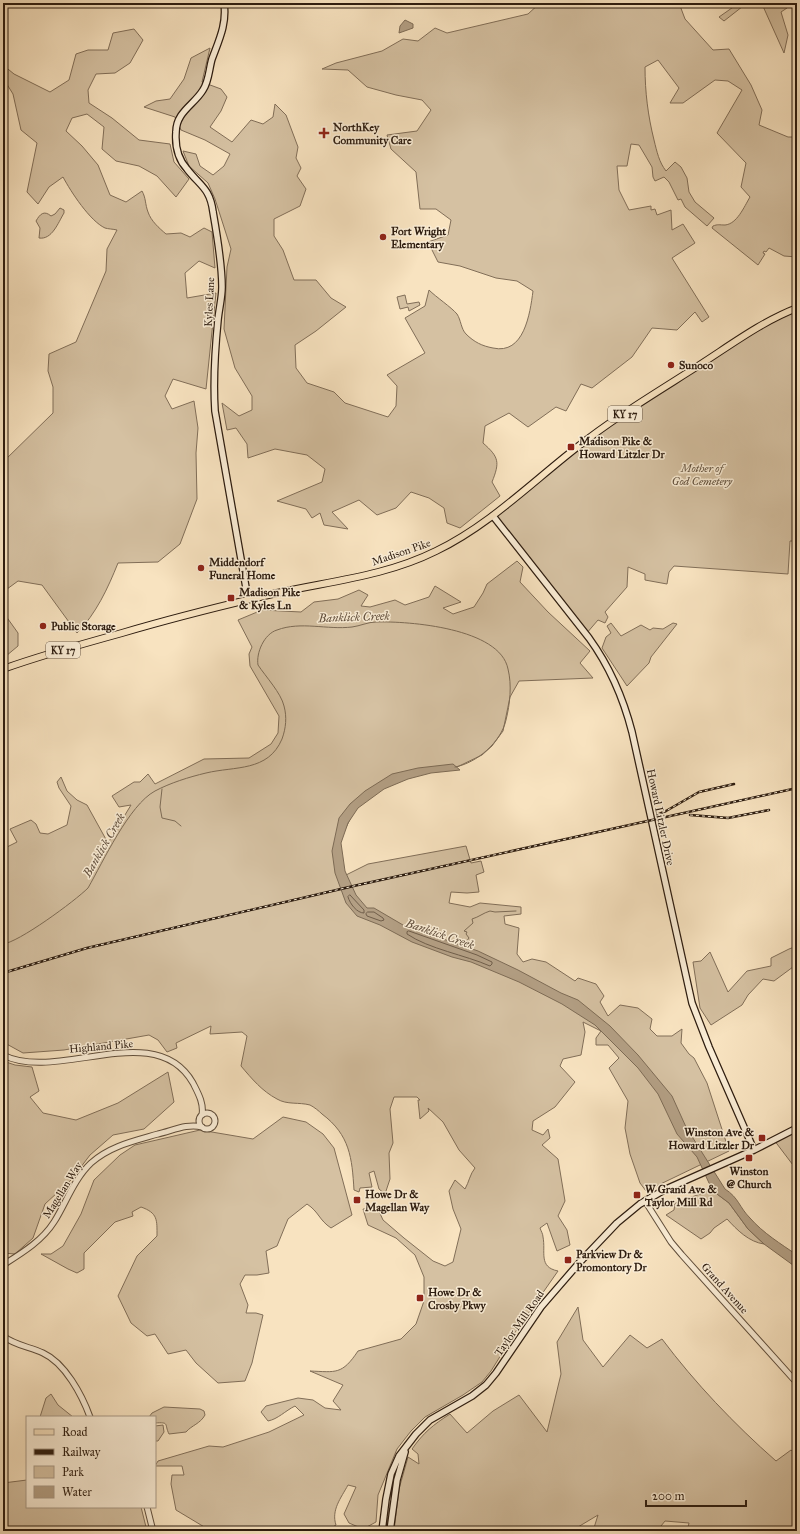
<svg xmlns="http://www.w3.org/2000/svg" width="800" height="1534" viewBox="0 0 800 1534" font-family="'IM FELL Great Primer',serif">
	<rect width="100%" height="100%" fill="#f8e3c0"/>
	<filter id="stains"><feTurbulence type="fractalNoise" baseFrequency=".005" numOctaves="4"/><feColorMatrix values="0 0 0 0 .2 0 0 0 0 .09 0 0 0 0 .02 0 0 0 .5 -.17"/></filter>
	<radialGradient id="worn" r=".72"><stop offset=".6" stop-color="#630" stop-opacity="0"/><stop offset="1" stop-color="#630" stop-opacity=".3"/></radialGradient>
	<path fill="#d5c1a2" stroke="#816e58" d="M540,3H679L685,19L713,50L729,49L751,85L762,110L759,125L788,137H797V257L784,256L769,248L766,252L764,251L763,253L765,254L758,265L712,228L713,226C718,224 719,225 725,225C737,224 744,207 750,197L741,187L746,163L717,133L742,90L728,81L715,80L683,103H670L679,88L658,60L645,67C645,92 648,116 654,140C657,152 659,162 666,171L675,162L681,167L687,178L689,192L695,202L714,218L707,226L685,207L681,199L678,200L669,182L664,177L655,181L653,177L652,167L639,145L631,144L627,166H617L619,190L629,210L651,206V210L655,209L657,215L671,210L672,230L683,224L695,243L672,258L709,317L702,322L695,312L677,330L652,328L632,357L592,388L581,384L566,411L556,407L528,427L509,413L485,426L483,443C499,457 500,462 492,482L500,496L460,528L447,523L444,508L429,498L411,492L396,508L377,515L359,500L332,512L348,529L324,525L320,513L312,518L306,509L277,501L322,482L325,469L307,455L275,449L248,458L247,444L236,428L227,430L222,403L239,416L252,410V396L235,368L224,329L227,267L231,249L215,199L208,183L189,166L183,151L196,154L200,166L213,175L224,166L230,154L205,140L181,130L175,117L144,107L156,101L170,99L184,79L191,58L210,48L202,82L221,89L227,97L221,111L210,127L232,142L251,120L263,124L273,117L275,104L286,115L298,147L296,158L301,168L297,176L306,189L300,206L274,219V236L283,250L294,280H316L331,298L346,307L316,331L295,345L296,368L307,383L334,392L345,403L388,417L396,406L397,386L387,375L425,353L405,318L425,306L429,290C436,297 451,307 457,314C461,320 461,329 466,334C474,342 482,346 493,348C524,355 530,314 533,291L517,281L496,278L460,266L438,262L428,242L448,235L451,220L436,209H420L416,172L391,149L387,135L417,131L431,110L422,100L396,95L367,87L348,70L322,69L336,63L382,51L403,39L418,41L435,28L447,33L528,14Z
		M739,3H747L724,21L719,17Z
		M760,3H785L787,8L781,12L788,35L784,53L762,4Z
		M134,29L143,40L130,63L115,73L96,74L88,90L89,103L112,118L139,140L170,144L174,162L189,179L176,197L157,176L139,166L116,161L102,149L104,127L87,114L72,118L66,131L82,146L98,165L110,195L126,202L142,191C146,198 145,204 148,212C151,221 159,228 166,234L181,233L190,237L204,228L212,232L215,268L199,261L185,273L187,298L216,293L206,389L173,379L165,396L172,409L194,401L198,428L196,453L197,499L180,544L158,562L118,563C108,588 96,614 77,633L42,585L18,581L3,592V462L53,413V387L48,371L49,354L76,342L106,271L107,249L117,230C113,229 108,229 105,228C90,221 71,192 63,177L49,187L38,204L27,192L37,143L21,130L13,94L3,78V65L14,74L50,92L69,80L76,54L88,50H108L113,33Z
		M60,208L64,210V213C58,223 52,240 39,238L40,228L36,221C40,214 44,210 51,216L55,214Z
		M405,295L407,304L419,302L420,305L409,311L408,307L400,309L397,297Z
		M797,308V541H790L788,574L674,566L669,572L667,584L645,580V574L628,567L627,587L605,612L608,617L605,623L598,620L586,634L493,516L577,447L721,352Z
		M517,561L523,567L520,582L548,612L590,651L580,663L593,678L519,681L510,697L503,731L492,746L482,755L457,767L439,768L396,779L357,805L338,844L342,877L368,864L466,846L471,863L481,861L484,872L476,875L479,892L467,893L451,892L449,903L470,907L480,903L521,907V914L504,916L505,924L519,928L517,954L523,962L532,959L546,962L575,981L578,978L596,984L604,996L600,1002L608,1016L620,1005L638,1008L652,1019L650,1029L657,1036H672L682,1029L681,1043L689,1054L694,1058L707,1083L729,1151L646,1191L640,1183L630,1154L625,1128L628,1101L609,1068L619,1058L608,1045H596V1038L601,1031L583,1022L585,1032L581,1055L563,1059L560,1066L575,1082L555,1107L533,1121L532,1130L543,1135L548,1129L550,1138L542,1145L558,1159L565,1201L558,1216L567,1230L570,1245L557,1251L547,1223L540,1228C541,1231 543,1234 543,1237C546,1252 538,1267 558,1271L514,1334L491,1371L482,1382L463,1395L425,1417L411,1431L397,1449L378,1495L376,1522L363,1529L349,1523L344,1514L356,1487L348,1485C341,1498 331,1510 336,1525L326,1531H211L176,1510L171,1484L172,1475H184L182,1466H155L158,1461L209,1446L223,1447L269,1432L304,1415L295,1406C285,1411 278,1419 268,1421L261,1412L266,1406L298,1398L313,1400L325,1408L341,1410L333,1401L343,1385L310,1371C336,1372 342,1375 358,1351L401,1339L416,1324L424,1301V1277L415,1255L396,1238L368,1225L363,1209H378L383,1220L404,1238L433,1261L445,1266L453,1262L461,1229L453,1209L449,1191L455,1180L465,1189C469,1182 470,1174 475,1168L459,1150L443,1122L428,1108L429,1111L420,1119L418,1100H420L417,1097H394L390,1109L393,1143L389,1153L390,1179L385,1194L379,1189L374,1171L369,1173L372,1187L360,1188L359,1192L354,1190C352,1158 350,1135 322,1114C319,1111 314,1107 310,1105C299,1102 287,1105 277,1099C262,1091 252,1079 241,1066L247,1036L242,1032L210,1034L211,1026L176,1043L177,1048L167,1052L158,1040L149,1035L64,1050L23,1053L3,1042V849L17,842L10,829L31,820L36,824L40,833L48,834L67,825L71,806L59,788L57,782L61,777L67,791L77,800L87,805L108,843L131,805L119,807L112,796L134,782H140L148,774L155,784L204,759L249,758L271,744L278,733L279,716L250,666L249,654L252,647L238,620L262,610L301,612L314,602L338,599L359,590L368,595L361,606L370,607L395,600L405,605L429,597L435,586L461,602L443,608L453,614L474,607L483,593L487,584Z
		M3,612L18,633V646L6,656L3,653Z
		M611,623L621,636L641,625L650,630L653,628L663,629L673,623L677,624L651,657L649,663L627,686L602,648L606,637L611,633L607,626Z
		M797,946V964L774,981L763,979L748,995L742,1005L711,1025L700,1008L693,962L701,961L710,952L728,992L747,971L771,966V958L789,949Z
		M3,1061L15,1065L32,1067L39,1091L30,1097L43,1113L76,1120L118,1103L168,1072L174,1102L144,1129L113,1135L90,1155L71,1180L45,1204L33,1238L15,1254L3,1253Z
		M283,1117L306,1122L323,1134L334,1148L352,1215L331,1228C319,1220 319,1212 307,1204L288,1219L277,1246L266,1251L269,1273L257,1275H245L240,1284L248,1305L246,1313H256L263,1315L252,1363L245,1381L218,1383L196,1363L186,1350L168,1354L155,1334L147,1336L131,1323L118,1296L137,1256L157,1236C157,1220 158,1213 141,1207L132,1212L133,1216L115,1222L84,1253V1269L77,1273L68,1269L41,1254H51L63,1246L81,1214L94,1180L120,1155L135,1145L200,1130L253,1139Z
		M793,1130L797,1136L796,1169L774,1140Z
		M714,1189L717,1194L729,1203L748,1229L764,1244C749,1242 737,1230 727,1219L714,1228L710,1233L701,1239L666,1215L674,1210L675,1203Z
		M578,1307L583,1340L603,1367L630,1335L647,1348L662,1339C695,1383 734,1424 776,1461L791,1450L797,1455V1531H687L689,1523L665,1521L657,1531H593L598,1515L578,1527H584V1531H535L534,1529L524,1527L526,1531H394L399,1489L408,1457L419,1464L418,1454L412,1449C424,1432 433,1425 450,1414L467,1433L493,1411L519,1395L547,1432L561,1374L557,1342Z
		M51,1394L58,1405L73,1417H40L46,1398Z
		M164,1407L200,1409L204,1411L205,1415C200,1424 192,1425 186,1432L169,1434C164,1424 170,1422 155,1423V1417H149L152,1413Z
		M163,1425L164,1432L158,1441H155V1426Z
		M27,1480V1507H141L147,1531H3V1483Z"/>
	<path fill="#b39f84" stroke="#7d6b55" d="M405,20L413,24V28L399,33L400,26Z
		M453,764L460,770L431,773L408,779L384,789L358,808L348,823L341,843L345,871L356,895L367,908H374L403,925L478,951L518,970L561,993L578,1000L610,1026L638,1055L672,1096L686,1127L725,1189C739,1198 739,1207 750,1218C763,1233 781,1244 797,1255V1268L764,1244L748,1229L729,1203L717,1194L714,1189L709,1183L697,1157L677,1134L658,1094L638,1068L595,1025L562,1004L519,982L471,962L452,957L412,942L380,925L357,916L346,903L335,873L332,851L339,818L350,804L365,791L392,774L418,768Z"/>
	<g fill="none" stroke-linecap="round" stroke-linejoin="round">
		<path stroke="#705e4a" stroke-width="1" d="M350,895L364,910V913C357,913 350,904 348,897Z
			M368,912H374L383,918L384,920L381,921L367,916L366,914Z
			M409,931L477,955L492,962V964L490,966C465,955 429,949 407,934V932Z"/>
		<path stroke="#7d6b55" stroke-width="1" d="M162,789L160,807L162,818L175,821L181,826
			M3,944C18,943 75,901 88,888C103,862 129,805 155,791C170,783 189,777 206,773C235,766 268,772 282,739C286,728 287,717 284,706C281,693 266,677 258,665C256,653 264,634 277,630C301,621 327,630 352,627C360,626 368,622 376,622C409,621 500,628 508,669C512,685 510,704 506,720C501,742 477,763 455,767
			M463,946L469,938L466,934L467,932L464,931L473,923L472,919C479,917 483,913 490,911L495,912L516,911"/>
		<defs>
			<path id="tertiary" d="M3,1055C58,1083 155,1017 193,1083C198,1093 204,1103 202,1115
				M199 1121a8 8 0 1 1 16 0a8 8 0 1 1-16 0Z
				M645,1201L671,1242L682,1255L797,1383
				M3,1265C22,1253 42,1241 54,1222C66,1203 74,1179 91,1163C110,1146 134,1141 158,1134C172,1131 187,1123 202,1127
				M3,1336C14,1345 30,1347 43,1353C65,1363 82,1395 90,1417
				M147,1507L153,1531"/>
			<path id="secondary" d="M224,3C227,24 219,40 212,59C209,69 209,81 203,90C194,105 176,112 176,132C175,145 178,159 187,169C200,186 210,188 213,212C217,235 222,263 222,287C222,298 219,309 218,320C215,350 213,380 215,411L248,599
				M493,516L589,638C610,667 623,697 632,732L692,1003L709,1047L754,1150
				M382,1531L386,1499L391,1474L399,1456L416,1434L430,1420L472,1396L486,1385L496,1373L541,1307L579,1263L617,1223L640,1204L664,1190L754,1150L797,1128
				M390,1531L397,1480L405,1452"/>
			<path id="primary" d="M3,669C42,655 82,644 122,633C173,618 225,605 277,593C331,581 386,576 436,551C488,526 530,484 576,448C615,417 659,391 701,364C732,344 763,321 797,308"/>
		</defs>
		<use href="#tertiary" stroke="#604e3b" stroke-width="7"/>
		<use href="#secondary" stroke="#2d1c0f" stroke-width="8"/>
		<use href="#primary" stroke="#2d1c0f" stroke-width="8"/>
		<use href="#tertiary" stroke="#faedd6" stroke-width="5"/>
		<use href="#secondary" stroke="#faedd6" stroke-width="5.5"/>
		<use href="#primary" stroke="#f8e3c0" stroke-width="6"/>
		<defs>
			<path id="rail" d="M657,815L666,811L699,792L734,784
				M690,815L728,818L769,810
				M3,973L87,948L358,885L797,788"/>
		</defs>
		<use href="#rail" stroke="#2d1c0f" stroke-width="2.5"/>
		<use href="#rail" stroke="#faedd6" stroke-width="1" stroke-dasharray="3" stroke-linecap="butt"/>
	</g>
	<g fill="#8f2418" stroke="#faedd6" stroke-width="1.5">
		<path d="M322 127h4v4h4v4h-4v4h-4v-4h-4v-4h4z"/>
		<circle cx="383" cy="237" r="4"/>
		<circle cx="671" cy="365" r="4"/>
		<rect x="567" y="443" width="8" height="8" rx="2"/>
		<circle cx="201" cy="568" r="4"/>
		<rect x="227" y="594" width="8" height="8" rx="2"/>
		<circle cx="43" cy="626" r="4"/>
		<rect x="758" y="1134" width="8" height="8" rx="2"/>
		<rect x="745" y="1154" width="8" height="8" rx="2"/>
		<rect x="633" y="1191" width="8" height="8" rx="2"/>
		<rect x="353" y="1196" width="8" height="8" rx="2"/>
		<rect x="564" y="1256" width="8" height="8" rx="2"/>
		<rect x="416" y="1294" width="8" height="8" rx="2"/>
	</g>
	<g text-anchor="middle" stroke-width="3" stroke-linejoin="round" paint-order="stroke">
		<g fill="#faedd6" stroke="#6a5b4b" stroke-width="1">
			<rect x="608" y="406" width="34" height="16" rx="3"/>
			<rect x="46" y="642" width="34" height="16" rx="3"/>
		</g>
		<g font-size="10" font-weight="bold" fill="#2d1c0f">
			<text x="625" y="418">KY 17</text>
			<text x="63" y="654">KY 17</text>
		</g>
		<g font-size="11" font-weight="bold" fill="#2d1c0f" stroke="#faedd6" text-anchor="start">
			<text x="333" y="131">NorthKey<tspan x="333" dy="13">Community Care</tspan></text>
			<text x="391" y="235">Fort Wright<tspan x="391" dy="13">Elementary</tspan></text>
			<text x="679" y="369">Sunoco</text>
			<text x="579" y="445">Madison Pike &amp;<tspan x="579" dy="13">Howard Litzler Dr</tspan></text>
			<text x="209" y="566">Middendorf<tspan x="209" dy="13">Funeral Home</tspan></text>
			<text x="239" y="596">Madison Pike<tspan x="239" dy="13">&amp; Kyles Ln</tspan></text>
			<text x="51" y="630">Public Storage</text>
			<text x="754" y="1136" text-anchor="end">Winston Ave &amp;<tspan x="754" dy="13">Howard Litzler Dr</tspan></text>
			<text x="749" y="1175" text-anchor="middle">Winston<tspan x="749" dy="13">@ Church</tspan></text>
			<text x="645" y="1193">W Grand Ave &amp;<tspan x="645" dy="13">Taylor Mill Rd</tspan></text>
			<text x="365" y="1198">Howe Dr &amp;<tspan x="365" dy="13">Magellan Way</tspan></text>
			<text x="576" y="1258">Parkview Dr &amp;<tspan x="576" dy="13">Promontory Dr</tspan></text>
			<text x="428" y="1296">Howe Dr &amp;<tspan x="428" dy="13">Crosby Pkwy</tspan></text>
		</g>
		<g font-size="11" fill="#2d1c0f" stroke="#faedd6">
			<text transform="translate(209 302) rotate(-87)" y="4">Kyles Lane</text>
			<text transform="translate(401 552) rotate(-19)" y="4">Madison Pike</text>
			<text transform="translate(661 817) rotate(78)" y="4">Howard Litzler Drive</text>
			<text transform="translate(101 1046) rotate(-5)" y="4">Highland Pike</text>
			<text transform="translate(62 1190) rotate(-58)" y="4">Magellan Way</text>
			<text transform="translate(725 1288) rotate(48)" y="4">Grand Avenue</text>
			<text transform="translate(519 1323) rotate(-55)" y="4">Taylor Mill Road</text>
		</g>
		<g font-size="11" font-style="italic" fill="#5f4e3b" stroke="#faedd6">
			<text x="702" y="472">Mother of<tspan x="702" dy="13">God Cemetery</tspan></text>
		</g>
		<g font-size="12" font-style="italic" fill="#63503e" stroke="#faedd6">
			<text transform="translate(354 617) rotate(-2)" y="4">Banklick Creek</text>
			<text transform="translate(104 845) rotate(-60)" y="4">Banklick Creek</text>
			<text transform="translate(440 934) rotate(19)" y="4">Banklick Creek</text>
		</g>
	</g>
	<rect width="800" height="1534" fill="none" stroke="#f8e3c0" stroke-width="16"/>
	<rect x="4" y="4" width="792" height="1526" fill="none" stroke="#2d1c0f" stroke-width="2"/>
	<rect x="8" y="8" width="784" height="1518" fill="none" stroke="#2d1c0f"/>
	<rect x="26" y="1416" width="130" height="92" fill="#faedd6" stroke="#a89986"/>
	<rect x="34" y="1429" width="20" height="6" fill="#f8e3c0" stroke="#a89986"/>
	<text x="62" y="1436" font-size="12" fill="#2d1c0f">Road</text>
	<rect x="34" y="1449" width="20" height="6" fill="#2d1c0f" stroke="#a89986"/>
	<text x="62" y="1456" font-size="12" fill="#2d1c0f">Railway</text>
	<rect x="34" y="1466" width="20" height="12" fill="#d5c1a2" stroke="#a89986"/>
	<text x="62" y="1476" font-size="12" fill="#2d1c0f">Park</text>
	<rect x="34" y="1486" width="20" height="12" fill="#b39f84" stroke="#a89986"/>
	<text x="62" y="1496" font-size="12" fill="#2d1c0f">Water</text>
	<path d="M646 1500v6h100v-6" fill="none" stroke="#2d1c0f" stroke-width="2"/>
	<text x="652" y="1500" font-size="12" fill="#2d1c0f" stroke="#faedd6" stroke-width="3" paint-order="stroke">200 m</text>
	<rect width="100%" height="100%" filter="url(#stains)"/>
	<rect width="100%" height="100%" fill="url(#worn)"/>
</svg>
